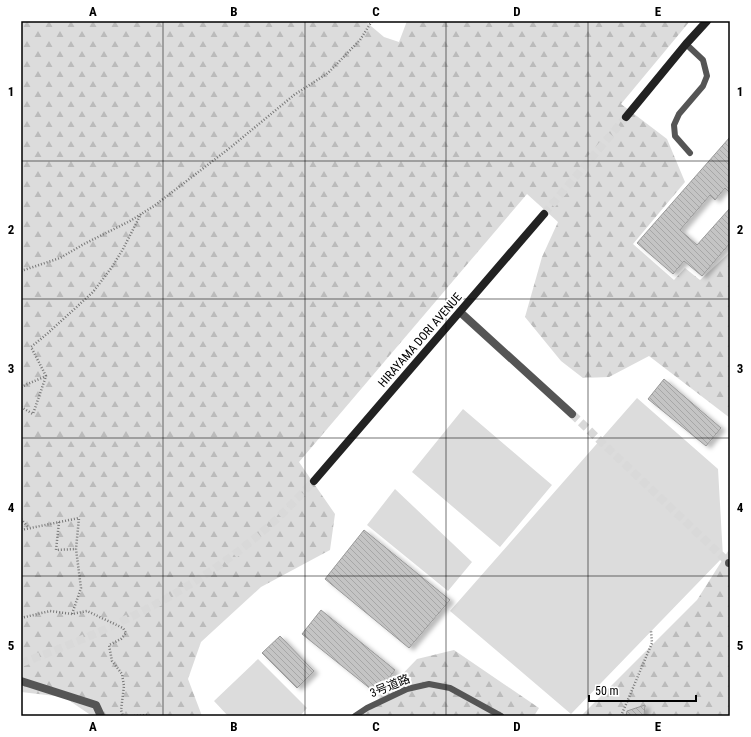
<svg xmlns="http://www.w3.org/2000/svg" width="751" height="737" viewBox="0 0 751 737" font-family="'Roboto Condensed','Noto Sans JP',sans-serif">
	<defs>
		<pattern id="forest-firs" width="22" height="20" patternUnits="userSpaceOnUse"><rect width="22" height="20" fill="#dcdcdc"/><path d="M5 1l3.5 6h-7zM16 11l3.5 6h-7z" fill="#bbb"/></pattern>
		<pattern id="building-back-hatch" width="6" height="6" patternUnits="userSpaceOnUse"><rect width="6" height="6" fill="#c4c4c4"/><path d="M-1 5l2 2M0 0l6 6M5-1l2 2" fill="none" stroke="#a7a7a7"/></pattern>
		<filter id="shadow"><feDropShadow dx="4.5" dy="2.5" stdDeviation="2" flood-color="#0004"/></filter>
	</defs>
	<rect width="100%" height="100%" fill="#fff"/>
	<path fill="#dcdcdc" d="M637,398L718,469L723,557L571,714L450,611Z
		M463,409L552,485L500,547L412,472Z
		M395,489L472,562L448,591L367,525Z
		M258,659L307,708L300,716H228L214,701Z"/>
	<path fill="url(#forest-firs)" d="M21,21H365L384,37L399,42L407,21H690L621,104L667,139L685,182L633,244L674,280L685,268L700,280L730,252V418L649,356L609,377L583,378L561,361L525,317L542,257L558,222L527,194L299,462L335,514L330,550L261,587L201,642L188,679L202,716H92L64,697L21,692Z
		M730,548V716H581L697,600Z
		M454,650L539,708L534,716H362L417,659Z"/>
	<path fill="url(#building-back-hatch)" stroke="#999" filter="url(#shadow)" d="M730,137V193L725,188L715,200L710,195L680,230L697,245L730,208V243L702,276L684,261L673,274L637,243Z
		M664,379L721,428L706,446L648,399Z
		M364,530L450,600L409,648L325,579Z
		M321,610L395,670L377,694L302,634Z
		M280,636L314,671L297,688L262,653Z
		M645,705L644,716H626L627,711Z"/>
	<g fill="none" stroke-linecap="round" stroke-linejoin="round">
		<path stroke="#d9d9d9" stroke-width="8" stroke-dasharray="8 4" stroke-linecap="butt" d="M572,414L729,563"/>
		<path stroke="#d9d9d9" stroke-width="8" stroke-dasharray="8 4" stroke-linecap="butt" d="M544,214L626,117
			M21,663C110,631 197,590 269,526C285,512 299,496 314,481"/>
		<path stroke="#777" stroke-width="2.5" stroke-dasharray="1 2" stroke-linecap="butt" d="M21,271L60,258L84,244L130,221L154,206L231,147L294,95L328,73L360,40L372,21
			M21,387L46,376
			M21,407L33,414L46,376L31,347L48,333L93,292L112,267L123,249L141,214
			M21,519L29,528
			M59,522L56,550L76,549
			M21,530L79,518L76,549L81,588L72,614
			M21,618L50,611L72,614L87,611L123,628L126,633L121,639L109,645L112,661L122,674L124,686L121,710L123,716
			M134,716L147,715L150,716
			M621,716L652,643L651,631"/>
		<path stroke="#555" stroke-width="6" d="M686,44L703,60L707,76L703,86L679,114L674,125L675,136L690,153
			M355,716L367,708L407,689L429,684L450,688L501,716"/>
		<path stroke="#555" stroke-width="8" d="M21,681L96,705L101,716"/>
		<path stroke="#555" stroke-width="8" d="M460,312L572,414
			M729,563H730"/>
		<path stroke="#222" stroke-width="8" d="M626,117L686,44L707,21
			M314,481L544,214"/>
	</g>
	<path fill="none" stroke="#000" stroke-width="1" stroke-opacity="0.55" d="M163,21V716M305,21V716M446,21V716M588,21V716M21,161H730M21,299H730M21,438H730M21,576H730"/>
	<g text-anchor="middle" stroke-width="4" stroke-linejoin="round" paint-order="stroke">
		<g font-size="12" fill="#000" stroke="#fff">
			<text transform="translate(420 340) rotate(-49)" y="4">HIRAYAMA DORI AVENUE</text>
			<text transform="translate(390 686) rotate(-22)" y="4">3号道路</text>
		</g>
	</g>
	<rect width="751" height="737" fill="none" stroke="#ffffff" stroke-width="44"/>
	<path d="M589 695v6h107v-6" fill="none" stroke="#000000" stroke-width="2"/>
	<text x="595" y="695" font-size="12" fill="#000000" stroke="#ffffff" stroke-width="3" paint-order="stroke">50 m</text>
	<rect x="22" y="22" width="707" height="693" fill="none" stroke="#000" stroke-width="1.5"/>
	<g font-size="13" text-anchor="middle" font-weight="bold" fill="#000">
		<text x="93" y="16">A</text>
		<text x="234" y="16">B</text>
		<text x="376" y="16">C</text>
		<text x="517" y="16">D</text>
		<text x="658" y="16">E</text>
		<text x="11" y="96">1</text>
		<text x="740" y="96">1</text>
		<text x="11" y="234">2</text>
		<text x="740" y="234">2</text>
		<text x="11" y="373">3</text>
		<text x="740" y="373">3</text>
		<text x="11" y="512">4</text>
		<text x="740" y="512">4</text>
		<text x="11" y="650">5</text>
		<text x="740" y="650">5</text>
		<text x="93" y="731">A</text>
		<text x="234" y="731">B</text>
		<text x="376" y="731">C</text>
		<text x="517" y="731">D</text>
		<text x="658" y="731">E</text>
	</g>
</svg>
